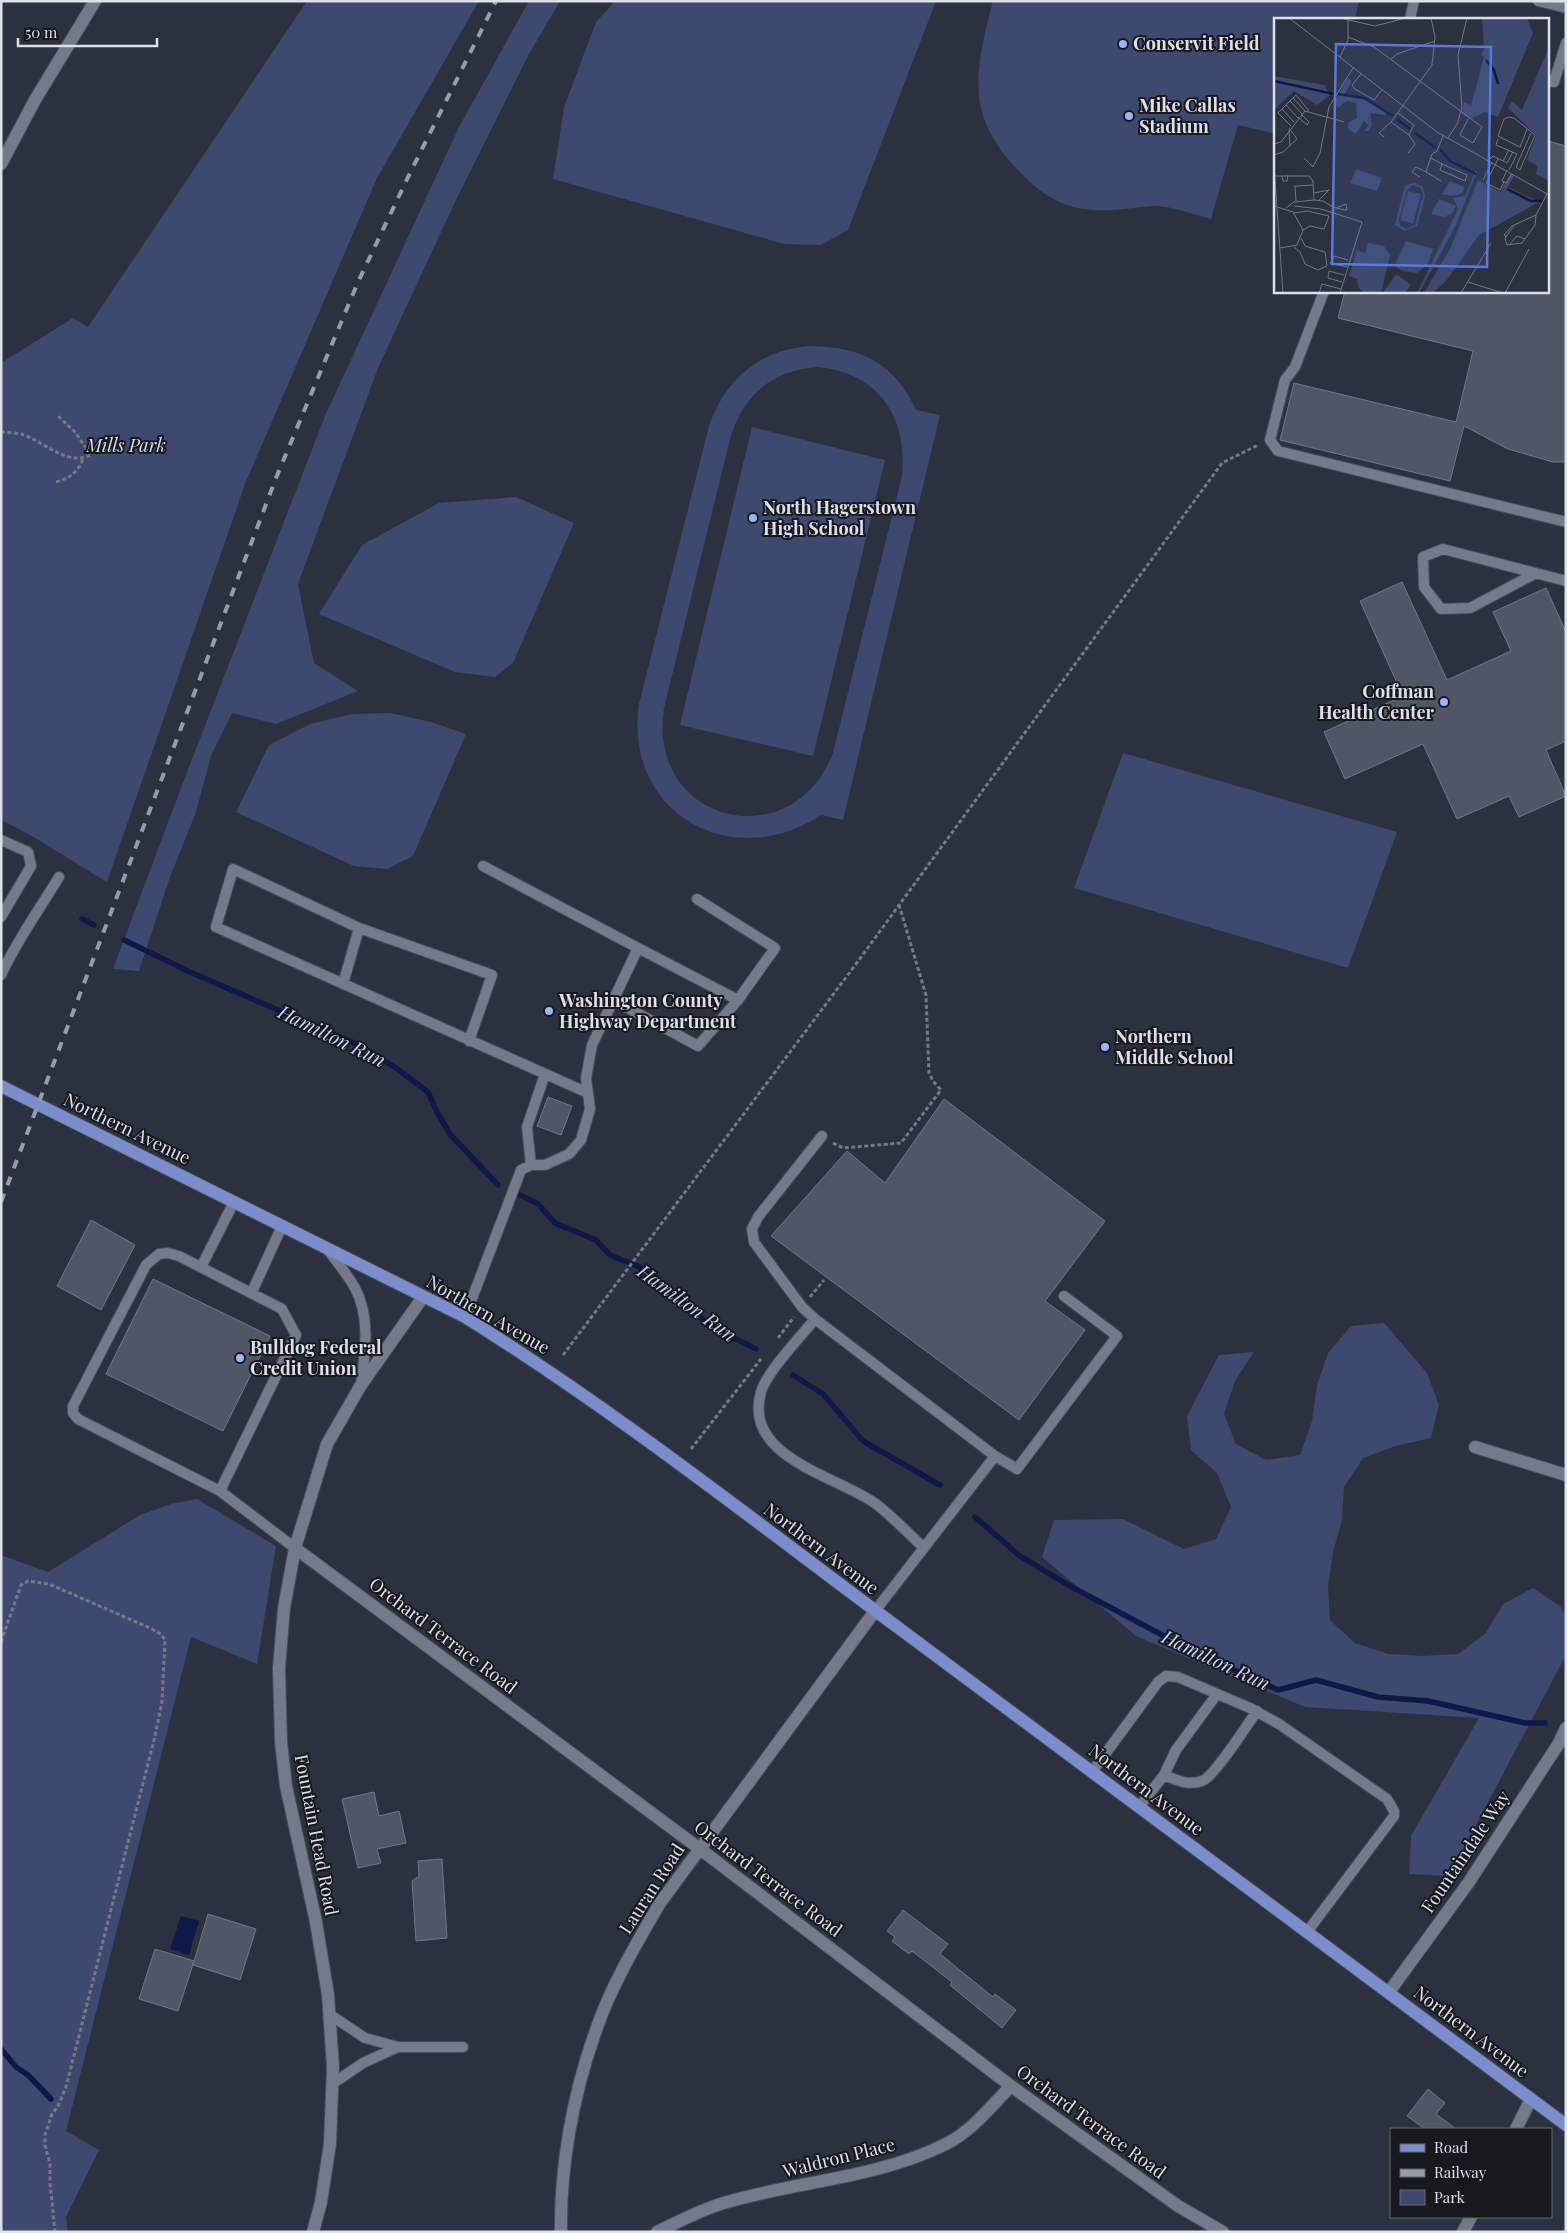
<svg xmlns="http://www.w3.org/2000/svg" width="1567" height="2233" viewBox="0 0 1567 2233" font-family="'Playfair Display',serif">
	<rect width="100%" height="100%" fill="#2c313f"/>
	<path fill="#3d496f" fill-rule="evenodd" d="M307,1H479L377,178L245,484L107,882C72,862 38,837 1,820V363L73,318L88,327Z
		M529,1H560L529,54L455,202L378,368L298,584L314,663L358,691L276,724L232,713L211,756L196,812L170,877L139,971L113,969L184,780L325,416L459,127Z
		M615,1H936L848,230L821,245L784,244L553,179L564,107L596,22Z
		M993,1H1359L1355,19H1276V134L1238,125L1211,219C1196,215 1171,206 1156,206C1131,207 1110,213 1084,209C1060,206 1039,192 1023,175C964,117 974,74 993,1Z
		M812,346C862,347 895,364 916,410L940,415L843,820L821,815C732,874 623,813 639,704L709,426C726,378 760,349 812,346ZM817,367C879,372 908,418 902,476L833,753C792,859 646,823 664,708L730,439C743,395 771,371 817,367Z
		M752,427L885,460L813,756L680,725Z
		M516,497L574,523L513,663L495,677L455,672L319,614L362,545L439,503Z
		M390,713L431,722L466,734L413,856L387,869L354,866L236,812L269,745L310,724L352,714Z
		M1123,753L1397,832L1348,968L1074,888Z
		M1384,1323L1427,1373L1439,1405L1431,1438L1396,1446L1363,1458L1344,1487L1342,1520L1333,1552L1328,1586L1330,1620L1355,1643L1388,1654L1423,1656L1458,1654L1486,1633L1503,1604L1533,1588L1561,1607L1566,1618V1655L1449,1876L1409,1874L1411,1836L1479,1718L1305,1707L1136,1636L1042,1557L1054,1520L1123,1519L1184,1549L1216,1539L1231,1507L1217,1473L1191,1450L1187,1416L1219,1355L1254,1352L1235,1381L1224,1414L1236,1444L1266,1460L1300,1455L1312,1421L1317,1385L1328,1353L1351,1326Z
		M197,1499L276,1546L257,1664L191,1637L66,2131L99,2150L66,2217L68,2232H1V1555L48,1572L140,1515L171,1504Z"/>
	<path fill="#0e184a" d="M181,1916L199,1921L189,1955L170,1949Z"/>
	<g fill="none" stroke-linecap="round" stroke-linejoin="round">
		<path stroke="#0e184a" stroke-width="5.5" d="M82,919L94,925
			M124,940L190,972L361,1046L396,1068L428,1092L437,1112L450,1134L498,1185
			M518,1194L538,1204L555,1223L596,1240L610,1255L640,1267L669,1295L720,1331L756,1349
			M793,1375L823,1394L863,1441L940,1485
			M975,1517L1020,1556L1070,1586L1194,1652L1278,1690L1316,1680L1378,1697L1428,1701L1525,1723H1545
			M1,2049L16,2067L28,2075L51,2099"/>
	</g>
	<path fill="#505665" stroke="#717787" d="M1548,141L1566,146V462H1553L1508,449L1464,426L1450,481L1280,440L1294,383L1456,422L1473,351L1338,318L1345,291H1548Z
		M1402,582L1447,680L1511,651L1493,612L1546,588L1566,632V741L1546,750L1566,796L1519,817L1509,796L1457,819L1423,744L1345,779L1324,732L1403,696L1360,601Z
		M548,1097L572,1106L561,1135L537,1126Z
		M944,1099L1105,1221L1045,1301L1085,1330L1019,1420L771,1236L847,1151L885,1183Z
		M91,1220L135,1245L101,1310L57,1286Z
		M153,1279L270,1336L223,1431L106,1374Z
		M374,1792L379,1816L399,1811L406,1843L377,1849L381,1863L358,1868L342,1799Z
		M442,1859L447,1938L416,1941L412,1881L419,1876L418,1861Z
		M903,1910L948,1944L940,1954L993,1997L995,1994L1016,2010L1002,2028L950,1985L952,1982L912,1951L909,1954L892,1941L895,1937L887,1931Z
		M208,1914L256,1929L240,1980L193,1965Z
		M155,1949L194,1961L178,2011L139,1999Z
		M1428,2089L1445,2103L1436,2114L1456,2129H1425L1407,2116Z"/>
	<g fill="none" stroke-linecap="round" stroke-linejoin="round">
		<defs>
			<path id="service" d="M1538,1L1566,8
				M1410,19L1414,1
				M1548,81L1554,82L1566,43
				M1324,291L1295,367L1285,380L1270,440L1278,451L1566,522
				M1536,573L1470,608L1441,609L1424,587L1423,557L1443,549L1566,581
				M1,840L28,852L31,866L1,917
				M638,948L738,1000L775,948L697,899
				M1,975C17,940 39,910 59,877
				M343,984L359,928
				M615,1001L698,1046L738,1000
				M469,1041L492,975L359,928L233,869L216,927L588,1093
				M531,1165L527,1127L545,1074
				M328,1250C337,1262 348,1275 355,1288C371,1318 365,1353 361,1385
				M201,1267L234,1202
				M252,1292L282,1226
				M465,1317L521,1170L531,1165H545L569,1154L581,1140L590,1109L586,1078L592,1045L638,948L483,866
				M815,1319L802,1307L754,1242L752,1229L758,1217L822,1136
				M995,1456L1017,1469L1117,1336L1064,1296
				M220,1491L296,1335L282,1309L179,1256L168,1253L159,1254L146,1265L73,1406V1413L78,1419L220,1491L295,1548
				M875,1611L995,1456L815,1319C801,1336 766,1373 761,1392C742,1458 838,1476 876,1504C893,1517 909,1534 924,1548
				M1092,1772L1158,1682L1166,1676L1178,1677L1250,1708L1279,1724L1387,1799L1394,1811V1816L1307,1932
				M1164,1775C1176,1780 1188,1786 1202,1781C1214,1777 1247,1725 1257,1711
				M1139,1807L1164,1775L1176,1750L1217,1694
				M329,2014L365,2038L398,2047H463
				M332,2084L363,2063L398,2047"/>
			<path id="minor" d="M1,164L35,100L95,1
				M1475,1447L1566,1475
				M295,1548L700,1849L1011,2086L1178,2206L1223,2232
				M1389,1992L1469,1882L1559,1743L1566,1728
				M1516,2129L1531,2099
				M313,2232L321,2202L330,2144L333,2067L328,1995L316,1922L286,1786L281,1742L279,1668L284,1608L295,1548L327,1444L361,1385L423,1297
				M561,2232C560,2166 573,2095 595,2033C610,1988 636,1944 660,1903L875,1611
				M657,2232C680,2221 702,2209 727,2202C799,2181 878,2178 946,2144C972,2131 991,2106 1011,2086
				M1463,2232L1471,2217"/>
			<path id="primary" d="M1,1086L465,1317C616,1411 757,1523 900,1629C1122,1794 1344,1960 1566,2125"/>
		</defs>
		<use href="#service" stroke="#484d58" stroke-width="12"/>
		<use href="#minor" stroke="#484d58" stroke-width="14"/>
		<use href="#primary" stroke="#484d58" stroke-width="14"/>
		<path stroke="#747985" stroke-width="3" stroke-dasharray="4 2.5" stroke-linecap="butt" d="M1,432C7,432 15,433 21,434C44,441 67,467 91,455L75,432L58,416
			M56,482C69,479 78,472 83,459
			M833,1143L843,1148L901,1143L941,1090L933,1081L929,1073L926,995L899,905
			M810,1297L824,1280
			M778,1338L794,1317
			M563,1355L859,960L1222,463L1258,445
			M691,1449L761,1359
			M1,1642L21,1585L28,1581L49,1584L150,1628L161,1634L165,1640L162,1702L154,1740L66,2087L58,2106L52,2114L45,2135V2145L50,2164V2183L55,2232"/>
		<use href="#service" stroke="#747a8a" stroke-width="10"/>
		<use href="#minor" stroke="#747a8a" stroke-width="12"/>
		<use href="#primary" stroke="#7a8ece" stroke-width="12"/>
		<path stroke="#979ca7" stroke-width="4" stroke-dasharray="9 9" stroke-linecap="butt" d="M1,1202L276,478L358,282L410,173L496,1"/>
	</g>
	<g fill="#9cb4fd" stroke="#17191f" stroke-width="2">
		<circle cx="1123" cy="44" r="5"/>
		<circle cx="1129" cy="116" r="5"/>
		<circle cx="753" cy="518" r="5"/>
		<circle cx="1444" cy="702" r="5"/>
		<circle cx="549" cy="1011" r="5"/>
		<circle cx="1105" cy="1047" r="5"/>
		<circle cx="240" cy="1358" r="5"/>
	</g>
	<g text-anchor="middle" stroke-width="4" stroke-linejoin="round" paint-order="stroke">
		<g font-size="18" font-weight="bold" fill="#dce0e9" stroke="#17191f" text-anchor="start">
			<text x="1133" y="50">Conservit Field</text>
			<text x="1139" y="112">Mike Callas<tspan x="1139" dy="21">Stadium</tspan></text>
			<text x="763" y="514">North Hagerstown<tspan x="763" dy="21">High School</tspan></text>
			<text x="1434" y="698" text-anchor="end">Coffman<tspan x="1434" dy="21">Health Center</tspan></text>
			<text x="559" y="1007">Washington County<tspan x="559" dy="21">Highway Department</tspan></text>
			<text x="1115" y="1043">Northern<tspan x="1115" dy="21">Middle School</tspan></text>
			<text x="250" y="1354">Bulldog Federal<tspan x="250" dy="21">Credit Union</tspan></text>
		</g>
		<g font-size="18" font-style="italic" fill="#d7ddef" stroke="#17191f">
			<text x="126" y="452">Mills Park</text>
		</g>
		<g font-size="18" fill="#dce0e9" stroke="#17191f">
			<text transform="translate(127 1129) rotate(26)" y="6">Northern Avenue</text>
			<text transform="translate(488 1315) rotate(30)" y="6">Northern Avenue</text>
			<text transform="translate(821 1549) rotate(37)" y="6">Northern Avenue</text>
			<text transform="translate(443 1636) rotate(37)" y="6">Orchard Terrace Road</text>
			<text transform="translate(1146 1790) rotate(37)" y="6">Northern Avenue</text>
			<text transform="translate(316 1835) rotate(79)" y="6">Fountain Head Road</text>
			<text transform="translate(1466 1852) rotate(-56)" y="6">Fountaindale Way</text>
			<text transform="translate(768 1879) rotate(37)" y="6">Orchard Terrace Road</text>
			<text transform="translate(652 1889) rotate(-57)" y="6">Lauran Road</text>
			<text transform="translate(1471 2032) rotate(37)" y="6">Northern Avenue</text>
			<text transform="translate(1091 2122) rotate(36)" y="6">Orchard Terrace Road</text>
			<text transform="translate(839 2158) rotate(-14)" y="6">Waldron Place</text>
		</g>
		<g font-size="19" font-style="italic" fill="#c9d5f8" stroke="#17191f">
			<text transform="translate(332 1036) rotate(26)" y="7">Hamilton Run</text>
			<text transform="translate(687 1303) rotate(36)" y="7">Hamilton Run</text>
			<text transform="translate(1216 1660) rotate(25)" y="7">Hamilton Run</text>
		</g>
	</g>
	<g transform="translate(1274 18)">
		<rect width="275" height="275" fill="#2c313f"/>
		<path d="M208,0H253L259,15L224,99L211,94L196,101L188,96L190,84L197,87L210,39L207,37L210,30ZM275,29V163L262,156L264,148L253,142L262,117L234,90L238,83L248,92ZM0,58L50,67L56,77L43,87L20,73L0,92ZM73,61L77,62V65L70,77L87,78L113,94L111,97L96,95L98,107L95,113H91L94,107L90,103L82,116L74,111V105L83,100L82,85L72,83L64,90L60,85ZM82,151L108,160L103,173L76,165ZM201,153H203L182,207L145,275H143L184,191L179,180L191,178ZM236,156L240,158L234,169L265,184L205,217L172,263L159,275H150L176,231L204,162L226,174ZM176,163L191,169L188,175L179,178L168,176ZM141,165L149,169L151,179L143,208L131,213L121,207L131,167ZM139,167L146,169L149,177L141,207L132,211L126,207L125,201L133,172ZM134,173L147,176L139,206L126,202ZM165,181L182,188L178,195L170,199L157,196ZM132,223L159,231L154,246L143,255L129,253L120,248ZM94,225L110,228L116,237L107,275L89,274L84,269L83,261L75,258L83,232L91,235ZM122,256L137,267L131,275H109Z" fill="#3d496f" fill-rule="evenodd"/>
		<path fill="none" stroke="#0e184a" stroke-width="2.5" d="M212,42L220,52L224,66M0,63L60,76M64,76L90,80L119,98M123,101L136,111M141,115L162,130M166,131L176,143L202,156M233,171L257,183H269"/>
		<path fill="none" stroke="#727783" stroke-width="1" d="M15,0L163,114L275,177M66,0L101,8L132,0M74,19L100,29L208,109L199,125L186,117L194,101M66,39L74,22V0M117,41L123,36L161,23M87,56L78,67L81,71L100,82L108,72M19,80L31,93M16,83L4,95L17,108M12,87L24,100M8,91L20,104M124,95L140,107L135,117L117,104L158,47L161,19L157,0M28,96L16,83L22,77L35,93M24,99L33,107L35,104L27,96M253,111L246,129L224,118L230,101L235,99L240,100L261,117L246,152L242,149L257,115M15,112L16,128M110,119L105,115L117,104M174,120L183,106L188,90L184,37L193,0M224,121L222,127L243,136L235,152M0,126L7,124L31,93L70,104M235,132L229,143L233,145L239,134M134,135L141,126L135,117M0,137L9,134L23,121L15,110M30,140L39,149L46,135L55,89L79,50M157,140L168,146L193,157L191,163L166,152L168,146M224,141L212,165L226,172L230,164M215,142L219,138L229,143M0,148L9,275M233,152L228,163L233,165L238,155M1,158H35L39,163L40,182L49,183L59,189L62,190L71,192H73L72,186L62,190M8,158L9,163H13L14,157M146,159L138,154L142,149L152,154M209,162L218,144M167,163L152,154L158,136L163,133L169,118M40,175L55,172L45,182M22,183L21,168L39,167M0,188L19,194L29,212L23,227L6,230M20,188L47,191L88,204L66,275M12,190L20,184L40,182M20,195L33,193L55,198L50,211L36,208L29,212M240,208L231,220L233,227L248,225L261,207L262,197L273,176M233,219L230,217L238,208L262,197M235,227L243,218L251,221M20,229L26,234L31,246L44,252L53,248L51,234L31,228L27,220M56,245L73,249M57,245L60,238L74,242M68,264L54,260L55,253L70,257M194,264L229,275M45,275L48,266L67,271M187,275L217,225M231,275L255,231"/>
		<path fill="#567add" fill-opacity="0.15" stroke="#567add" stroke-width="2.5" d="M62,26L217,29L213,249L58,246Z"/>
		<rect width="275" height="275" fill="none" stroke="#dce0e9" stroke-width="2.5"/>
	</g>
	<rect width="1567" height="2233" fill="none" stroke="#dce0e9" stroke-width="5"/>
	<rect x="1390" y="2128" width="162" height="90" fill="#17191f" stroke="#666970"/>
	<rect x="1400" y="2144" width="25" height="8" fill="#7a8ece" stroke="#666970"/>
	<text x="1434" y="2153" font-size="15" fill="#dce0e9">Road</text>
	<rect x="1400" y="2169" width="25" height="8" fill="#979ca7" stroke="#666970"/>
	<text x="1434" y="2178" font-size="15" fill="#dce0e9">Railway</text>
	<rect x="1400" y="2190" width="25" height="15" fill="#3d496f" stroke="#666970"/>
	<text x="1434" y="2203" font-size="15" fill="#dce0e9">Park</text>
	<path d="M18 38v8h139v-8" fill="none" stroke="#dce0e9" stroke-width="2.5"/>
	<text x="25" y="38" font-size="15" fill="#dce0e9" stroke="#17191f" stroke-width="4" paint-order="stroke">50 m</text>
</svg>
